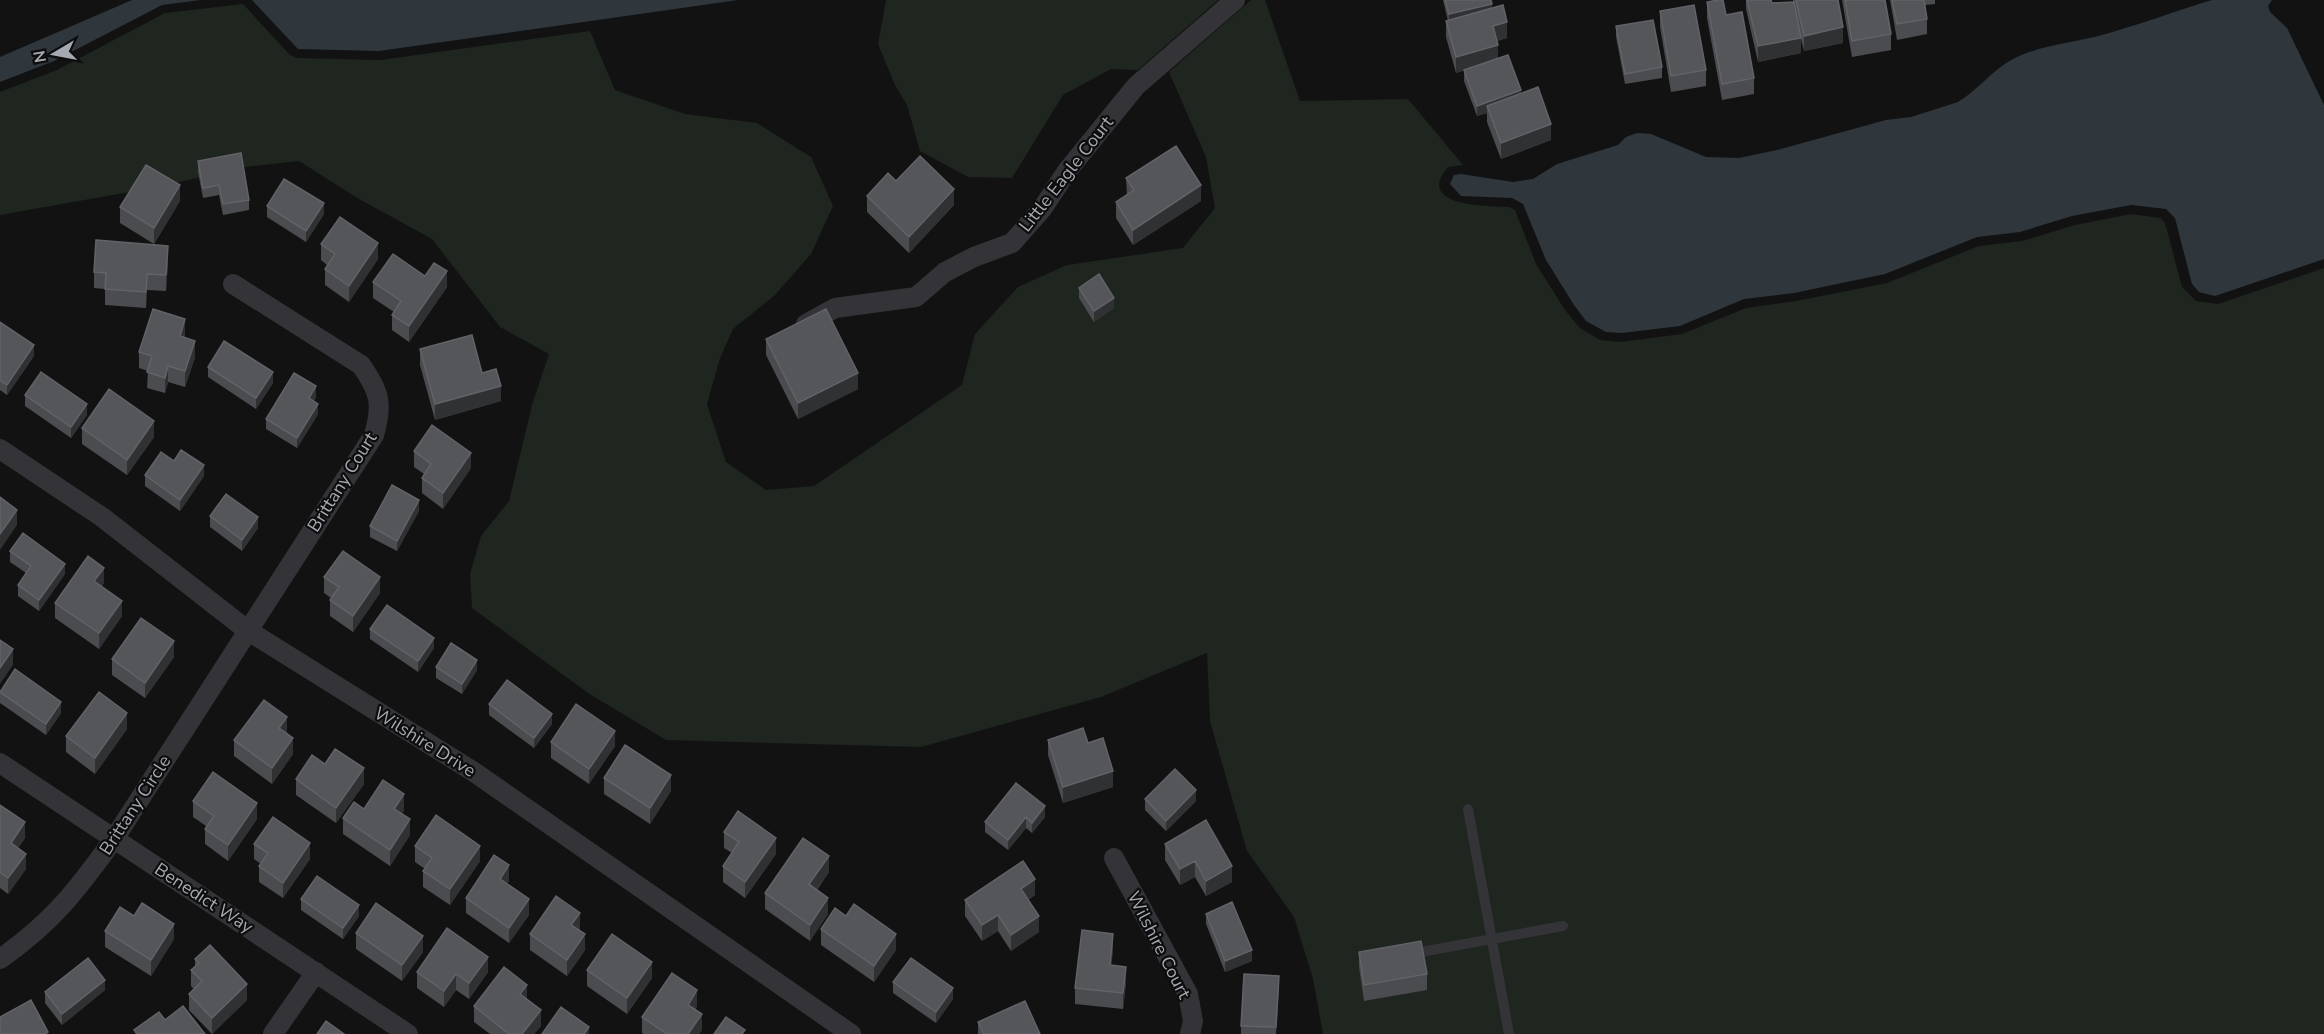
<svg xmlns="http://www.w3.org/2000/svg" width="2324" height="1034" viewBox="0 0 2324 1034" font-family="'Nunito Sans',sans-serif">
	<rect width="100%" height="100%" fill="#121213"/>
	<path fill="#1f251f" d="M886,0H1218L1138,70L1111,69L1063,95L1012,178L968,177L920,151L907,105L895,85L878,44Z
		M1251,0H1265L1300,101L1408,99L1463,165L1448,167C1414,207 1488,206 1509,207L1515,210L1536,264L1565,310L1580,328L1600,340L1621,342L1682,334L1746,308L1796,301L1887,283L1979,246L2022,241L2075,225L2131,214L2160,218L2165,223L2182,287L2196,301L2218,304L2324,268V1034H1323L1313,979L1294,917L1247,851L1210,721L1207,653L1101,697L921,747L666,740L588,693L472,608L470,574L481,536L509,501L532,405L549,354L500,327L432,239L359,199L299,161L246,167L152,188L0,215V92L57,70L165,13L243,4L290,55L297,58L380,60L590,31L615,90L685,114L757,123L811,157L833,206L811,254L775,295L733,329L720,358L707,404L726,462L766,490L814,486L962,385L975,334L1018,287L1067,265L1183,248L1215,208L1206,157L1169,72Z"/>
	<path fill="#2f373c" d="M132,0H201L162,5L54,61L0,82V57Z
		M252,0H738L379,51L298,49Z
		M2212,0H2272L2268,6L2270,12L2287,28L2324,105V259L2215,296L2199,292L2192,284L2175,218L2166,209L2131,205L2072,216L2020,232L1977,237L1885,274L1794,293L1744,299L1680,326L1622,333L1606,332L1586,321L1574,305L1546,260L1523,204L1512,198L1461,196L1450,184L1454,175L1461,174L1513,182L1533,179L1557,164L1618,145L1626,137L1637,133L1651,134L1706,157L1739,158L1777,150L1886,120L1911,117L1958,102C1978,90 1992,70 2013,59C2040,45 2072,43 2102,35C2139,25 2175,11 2212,0Z"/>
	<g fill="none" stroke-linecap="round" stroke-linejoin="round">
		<path stroke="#343438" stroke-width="10" d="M1468,809L1509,1034
			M1410,954L1563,926"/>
		<path stroke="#343438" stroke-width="20" d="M806,324L835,308L916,297L945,272L974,257L1012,243L1042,209L1067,171L1136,86L1235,0
			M0,449L102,517L247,630L474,772L851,1034
			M0,763L408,1034
			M1114,858L1188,994L1193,1021L1190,1034
			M0,959C53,922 77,890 114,839L374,435C383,404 380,392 361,365L233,284
			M273,1034L316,972"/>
	</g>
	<path fill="#4b4c4f" d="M1443,0H1491L1492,8L1507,38L1497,41L1498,58L1551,140L1501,159L1487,122V113L1477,116L1464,81V70L1456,73L1446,37V21H1448Z
		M1746,0H1771L1772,3L1793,2V0H1838L1843,43L1804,51L1801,39V53L1758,62L1746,9Z
		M1842,0H1885L1891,34V50L1852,57Z
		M1890,0H1935V4L1925,5L1927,19V34L1897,40Z
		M1707,2L1726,15L1754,78V94L1722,100L1707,18Z
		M1660,11L1706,70V86L1671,92L1660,27Z
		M1616,26L1662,67V78L1625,84L1616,37Z
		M198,161L249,200V210L223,215L219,195L203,198L198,172Z
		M1126,178L1201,201L1133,245L1116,218V202L1127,195Z
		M896,181L954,205L909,253L867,212V196Z
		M180,201L154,244L120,223V207Z
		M267,206L324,214L306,242L267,217Z
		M321,244L378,259L349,302L325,285V269L327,265L321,260Z
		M168,262L166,291L147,290L146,308L105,305V289L94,288V272Z
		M425,276L447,287L409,342L392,330V315L394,312L373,298V282Z
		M1079,288L1114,308L1094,322L1079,298Z
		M0,322L34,356L7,395L0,390Z
		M185,335L184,338L195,357L185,387L168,382L165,393L147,388L148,371L139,368V352Z
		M766,339L858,389L798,419L766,355Z
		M420,349L482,373L501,401L435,420L420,365Z
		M208,367L273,383L256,409L208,377Z
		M25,395L87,415L71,438L25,406Z
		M316,397L314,401L318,414L297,448L266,429V419Z
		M82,428L154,437L127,475L82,444Z
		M414,451L471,468L443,509L422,493V478L424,474L414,467Z
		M174,461L204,476L180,511L145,486V475Z
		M419,511L397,551L370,537V526Z
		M210,516L258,528L242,551L210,527Z
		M10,551L65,574L39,611L18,596V585L26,573L10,562Z
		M324,577L380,593L353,632L330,616V600L331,598L324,593Z
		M104,583L102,586L122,616L99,649L55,618V603Z
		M370,629L434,648L418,672L370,639Z
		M174,657L145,698L112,675V659Z
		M436,667L477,670L462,694L436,678Z
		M0,691L61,713L46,735L0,703Z
		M489,704L552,724L534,748L489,715Z
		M127,729L95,774L66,752V736Z
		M286,733L293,754L272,784L234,756V740Z
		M1048,740L1088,743L1113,787L1063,803L1048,755Z
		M551,742L615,746L589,784L551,758Z
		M325,764L364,784L336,823L296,795V779Z
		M604,778L671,791L650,824L604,794Z
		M1016,783L1045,817L1032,833L1026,828L1008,850L985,832V822Z
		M1145,799L1196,801L1166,831L1145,810Z
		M193,801L257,819L228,861L205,844V829L206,826L193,817Z
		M0,805L25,838L18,848L26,869L8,894L0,888Z
		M364,809L404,810L402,814L410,835L390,866L343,834V818Z
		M724,832L776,854L745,898L723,882V866L732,853L724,848Z
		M254,844L310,859L283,898L259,882V866L261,864L254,859Z
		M1165,844L1232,882L1206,896L1195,877L1180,885L1165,860Z
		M415,846L480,861L450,905L423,887V871L425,869L415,862Z
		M829,872L817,890L828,914L810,941L765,909V893Z
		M509,881L507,884L529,915L509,943L466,913V898Z
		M1035,895L1028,900L1039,932L1011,951L998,931L982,941L965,916V900Z
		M301,899L359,916L343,939L301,910Z
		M1206,914L1252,961L1225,972L1206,924Z
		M846,916L896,950L874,982L821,945V929Z
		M580,929L579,930L585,950L567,976L530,950V934Z
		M105,931L174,939L151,976L105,947Z
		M356,933L423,952L402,981L356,949Z
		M1113,950L1111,965L1126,983L1123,1009L1075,1004V988Z
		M1359,952L1427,974V990L1364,1001L1359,967Z
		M195,959L247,1000L212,1034L189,1010V994L194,989L191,986V970L195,967Z
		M587,970L652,978L627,1014L587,986Z
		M417,972H488L469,999L456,990L444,1007L417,988Z
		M893,982L953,999L936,1023L893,993Z
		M1279,987L1276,1034H1241V1026Z
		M105,990L62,1025L45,1003V992Z
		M527,999L541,1026L534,1034H490L474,1022V1006Z
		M697,1006L695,1010L702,1030L699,1034H644L642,1033V1017Z
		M978,1022L1040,1034H978Z"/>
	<path fill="#303133" d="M1492,4V14L1449,24V14Z
		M1507,22V38L1493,42V26Z
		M1843,27V43L1804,51V36Z
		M1801,38V53L1758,62V46Z
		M1498,45V61L1456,73V57Z
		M1521,90V101L1487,106V113L1477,116V106Z
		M1551,124V140L1501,159V143Z
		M180,185V201L154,244V228Z
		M1201,185V201L1133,245V230Z
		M954,189V205L909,253V237Z
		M324,203V214L306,242V231Z
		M378,243V259L349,302V286Z
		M168,246V262L166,291V275Z
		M447,271V287L409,342V326Z
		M147,274V290L146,308V292Z
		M1114,298V308L1094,322V311Z
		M185,319V335L180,352V336Z
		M195,341V357L185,387V371Z
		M34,345V356L7,395V385Z
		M168,366V382L165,393V378Z
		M273,372V383L256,409V398Z
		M858,373V389L798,419V403Z
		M316,386V397L309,409V398Z
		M501,386V401L435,420V404Z
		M87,404V415L71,438V427Z
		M318,404V414L297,448V438Z
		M154,421V437L127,475V460Z
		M471,453V468L443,509V493Z
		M204,465V476L180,511V500Z
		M419,500V511L397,551V541Z
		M17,510V525L0,550V534Z
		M258,517V528L242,551V540Z
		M65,564V574L39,611V600Z
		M104,568V583L94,597V581Z
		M380,577V593L353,632V616Z
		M122,601V616L99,649V633Z
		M434,638V648L418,672V661Z
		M174,641V657L145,698V683Z
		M13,649V665L0,684V668Z
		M477,660V670L462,694V684Z
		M61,702V713L46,735V724Z
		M127,713V729L95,774V758Z
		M552,714V724L534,748V738Z
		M287,717V733L279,743V728Z
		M615,731V746L589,784V769Z
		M293,738V754L272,784V768Z
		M364,768V784L336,823V808Z
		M1113,771V787L1063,803V787Z
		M671,775V791L650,824V808Z
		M1196,790V801L1166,831V821Z
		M404,794V810L394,825V809Z
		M257,803V819L228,861V845Z
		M1045,806V817L1032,833V823Z
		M1026,817V828L1008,850V840Z
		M410,819V835L390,866V850Z
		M25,822V838L11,859V843Z
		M776,838V854L745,898V882Z
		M310,843V859L283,898V883Z
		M480,846V861L450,905V889Z
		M26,854V869L8,894V878Z
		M829,856V872L809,900V884Z
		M1195,861V877L1180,885V869Z
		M509,865V881L500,895V879Z
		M1232,866V882L1206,896V881Z
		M1035,879V895L1021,904V889Z
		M828,898V914L810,941V925Z
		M529,899V915L509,943V928Z
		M359,905V916L343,939V928Z
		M580,913V929L571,940V925Z
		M998,915V931L982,941V925Z
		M1039,916V932L1011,951V935Z
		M174,924V939L151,976V960Z
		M585,934V950L567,976V960Z
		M896,934V950L874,982V966Z
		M1113,934V950L1110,981V965Z
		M423,936V952L402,981V965Z
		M1252,950V961L1225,972V961Z
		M488,957V972L469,999V983Z
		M652,962V978L627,1014V998Z
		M1126,967V983L1123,1009V993Z
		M456,974V990L444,1007V991Z
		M105,980V990L62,1025V1014Z
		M247,984V1000L212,1034V1018Z
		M527,985V1001L520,994Z
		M953,988V999L936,1023V1012Z
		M697,990V1006L688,1021V1005Z
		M541,1010V1026L534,1034H522Z
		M702,1014V1030L699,1034H688Z
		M589,1027V1034H584Z"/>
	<path fill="#54565a" stroke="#616368" stroke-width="1.5" d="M1445,0H1491L1492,4L1449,14Z
		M1718,0H1723L1726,15L1742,12L1754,78L1722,84L1707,2Z
		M1747,0H1771L1772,3L1794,2L1801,38L1758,46Z
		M1796,0H1838L1843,27L1804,36Z
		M1845,0H1885L1891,34L1852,41Z
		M1892,0H1924L1927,19L1897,24Z
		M1503,5L1507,22L1493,26L1498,45L1456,57L1446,21Z
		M1694,5L1706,70L1671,76L1660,11Z
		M1653,20L1662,67L1625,74L1616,26Z
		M1508,55L1521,90L1477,106L1464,70Z
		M1538,87L1551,124L1501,143L1487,106Z
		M1176,146L1201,185L1133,230L1116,202L1134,190L1126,178Z
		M241,153L249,200L223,204L219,185L203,188L198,161Z
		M920,156L954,189L909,237L867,196L888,173L896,181Z
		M146,165L180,185L154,228L120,207Z
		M284,179L324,203L306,231L267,206Z
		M340,217L378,243L349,286L325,269L335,254L321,244Z
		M96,240L168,246L166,275L147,274L146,292L105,289L106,273L94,272Z
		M393,254L425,276L434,263L447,271L409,326L392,315L401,301L373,282Z
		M1099,274L1114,298L1094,311L1079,288Z
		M153,309L185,319L180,336L195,341L185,371L168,366L165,378L147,372L152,356L139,352Z
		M826,309L858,373L798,403L766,339Z
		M0,322L34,345L7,385L0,380Z
		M472,335L482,373L496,369L501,386L435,404L420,349Z
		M224,341L273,372L256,398L208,367Z
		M41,372L87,404L71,427L25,395Z
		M294,373L316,386L309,398L318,404L297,438L266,419Z
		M109,389L154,421L127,460L82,428Z
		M432,425L471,453L443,493L422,478L431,464L414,451Z
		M181,450L204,465L180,500L145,475L161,452L174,461Z
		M392,485L419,500L397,541L370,526Z
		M226,494L258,517L242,540L210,516Z
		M0,497L17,510L0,534Z
		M23,533L65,564L39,600L18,585L31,566L10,551Z
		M343,551L380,577L353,616L330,600L339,587L324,577Z
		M88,556L104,568L94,581L122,601L99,633L55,603Z
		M387,605L434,638L418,661L370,629Z
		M141,618L174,641L145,683L112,659Z
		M0,640L13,649L0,668Z
		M451,643L477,660L462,684L436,667Z
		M15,669L61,702L46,724L0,692Z
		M507,680L552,714L534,738L489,704Z
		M99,692L127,713L95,758L66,736Z
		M264,700L287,717L279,728L293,738L272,768L234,740Z
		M576,704L615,731L589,769L551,742Z
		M1083,728L1088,743L1103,738L1113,771L1063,787L1048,740Z
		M625,745L671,775L650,808L604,778Z
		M335,749L364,768L336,808L296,779L312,755L325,764Z
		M1175,769L1196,790L1166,821L1145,799Z
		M213,772L257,803L228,845L205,829L214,816L193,801Z
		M383,780L404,794L394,809L410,819L390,850L343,818L354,802L364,809Z
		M1016,783L1045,806L1032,823L1026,817L1008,840L985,822Z
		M0,805L25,822L11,843L26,854L8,878L0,872Z
		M738,811L776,838L745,882L723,866L739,842L724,832Z
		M436,815L480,846L450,889L423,871L432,858L415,846Z
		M273,817L310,843L283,883L259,866L268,853L254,844Z
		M1206,820L1232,866L1206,881L1195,861L1180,869L1165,844Z
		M803,838L829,856L809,884L828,898L810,925L765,893Z
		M494,855L509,865L500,879L529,899L509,928L466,898Z
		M1023,861L1035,879L1021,889L1039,916L1011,935L998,915L982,925L965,900Z
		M317,876L359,905L343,928L301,899Z
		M556,896L580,913L571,925L585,934L567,960L530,934Z
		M1232,902L1252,950L1225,961L1206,914Z
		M142,903L174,924L151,960L105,931L120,907L134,916Z
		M376,903L423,936L402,965L356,933Z
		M854,904L896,934L874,966L821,929L835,908L846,916Z
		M447,928L488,957L469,983L456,974L444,991L417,972Z
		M1082,930L1113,934L1110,965L1126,967L1123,993L1075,988Z
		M612,934L652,962L627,998L587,970Z
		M1421,941L1427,974L1364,985L1359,952Z
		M210,945L247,984L212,1018L189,994L202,981L191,970L199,963L195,959Z
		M88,958L105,980L62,1014L45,992Z
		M911,958L953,988L936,1012L893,982Z
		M504,967L527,985L520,994L541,1010L522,1034H509L474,1006Z
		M672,973L697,990L688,1005L702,1014L688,1034H667L642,1017Z
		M1244,974L1279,976L1276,1027L1241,1026Z
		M31,1000L48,1032L45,1034H0V1017Z
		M1025,1001L1040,1034H984L978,1022Z
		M183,1006L205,1034H137L134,1030L159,1012L165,1020Z
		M561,1007L589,1027L584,1034H542Z
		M726,1017L745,1030L742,1034H714Z
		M326,1021L344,1034H317Z"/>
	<g text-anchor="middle" stroke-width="4.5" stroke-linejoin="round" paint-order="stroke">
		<g font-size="18" fill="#a5aab2" stroke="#0d0d0e">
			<text transform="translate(1066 174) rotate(-52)" y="6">Little Eagle Court</text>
			<text transform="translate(342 482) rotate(-58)" y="6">Brittany Court</text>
			<text transform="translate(425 742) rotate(32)" y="6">Wilshire Drive</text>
			<text transform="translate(135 805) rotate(-57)" y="6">Brittany Circle</text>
			<text transform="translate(204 898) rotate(33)" y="6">Benedict Way</text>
			<text transform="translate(1159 945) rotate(63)" y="6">Wilshire Court</text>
		</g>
	</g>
	<g transform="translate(54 54) rotate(260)" stroke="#0d0d0e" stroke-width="4.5" paint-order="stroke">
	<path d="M0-4.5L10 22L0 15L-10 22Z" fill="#a5aab2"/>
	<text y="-9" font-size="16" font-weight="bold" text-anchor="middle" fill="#a5aab2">N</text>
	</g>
</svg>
